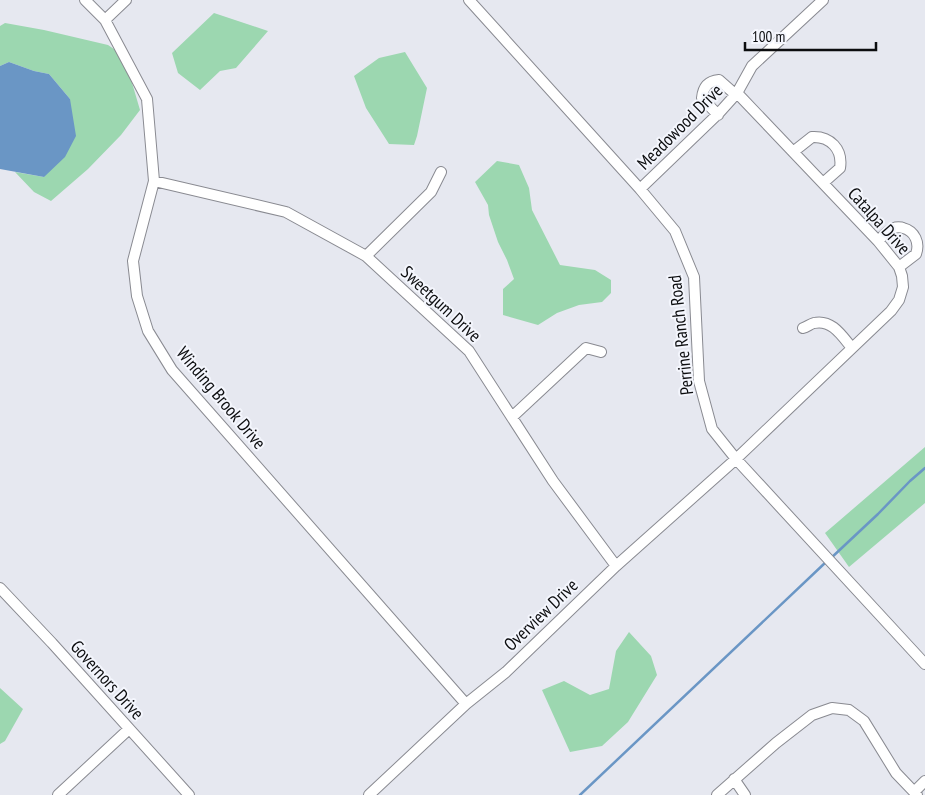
<svg xmlns="http://www.w3.org/2000/svg" width="925" height="795" viewBox="0 0 925 795" font-family="'PT Sans Narrow',sans-serif">
	<rect width="100%" height="100%" fill="#e6e8f0"/>
	<path fill="#9cd7b0" d="M214,13L268,31L236,68L220,71L200,90L178,73L172,53Z
		M5,23L44,30L108,45L127,58L130,76L140,110L121,135L88,169L51,201L34,192L15,172L44,177L70,99L49,74L34,71L9,62L0,66V26Z
		M405,52L427,88L417,136L414,145L389,144L366,108L354,76L379,58Z
		M497,161L519,165L529,188L532,210L560,265L595,270L611,280V293L602,302L579,305L557,313L538,325L503,315V289L514,279L507,260L498,242L489,215L488,205L475,182Z
		M925,447V503L849,567L825,533Z
		M629,632L651,656L657,675L628,722L602,746L570,752L542,690L564,681L590,695L609,689L616,651Z
		M0,688L23,709L5,741L0,744Z"/>
	<path fill="#6a96c5" d="M9,62L34,71L49,74L70,99L76,136L65,157L44,177L0,169V66Z"/>
	<g fill="none" stroke-linecap="round" stroke-linejoin="round">
		<path stroke="#6a96c5" stroke-width="2.5" d="M830,559L878,514L910,481L925,468
			M580,795L826,562"/>
		<defs>
			<path id="minor" d="M85,0L105,20L147,99L154,181L133,261L137,296L148,331L172,370L466,704
				M469,0L640,189L675,231L694,277L699,381L712,429L736,459L925,664
				M105,20L126,0
				M718,115L702,98C703,87 708,81 719,80L736,95
				M793,152L812,137C830,136 843,149 840,168L823,183
				M154,181L286,212L366,256L469,351L553,481L616,566
				M640,189L719,113L737,93L752,66L823,0
				M878,241C882,237 888,230 894,228C896,227 901,227 903,228C915,231 920,243 916,254L899,267
				M366,256L431,192L441,172
				M803,328C807,327 810,324 814,323C832,319 842,336 852,348
				M512,417L586,348L601,352
				M0,588L52,643L189,795
				M734,779L745,795
				M914,792L925,781
				M58,795L129,729
				M369,795L466,704L506,672L616,566L736,459L891,311L899,300L903,287L902,276L899,267L878,241L737,93
				M717,795L776,743L812,715L832,708L849,710L864,721L896,773L917,795"/>
		</defs>
		<use href="#minor" stroke="#898a91" stroke-width="12"/>
		<use href="#minor" stroke="#fff" stroke-width="10"/>
	</g>
	<g text-anchor="middle" stroke-width="4" stroke-linejoin="round" paint-order="stroke">
		<g font-size="18" fill="#0c0d0f" stroke="#f4f6fd">
			<text transform="translate(680 127) rotate(-45)" y="6">Meadowood Drive</text>
			<text transform="translate(879 221) rotate(48)" y="6">Catalpa Drive</text>
			<text transform="translate(441 304) rotate(43)" y="6">Sweetgum Drive</text>
			<text transform="translate(681 335) rotate(-96)" y="6">Perrine Ranch Road</text>
			<text transform="translate(221 398) rotate(50)" y="6">Winding Brook Drive</text>
			<text transform="translate(541 615) rotate(-44)" y="6">Overview Drive</text>
			<text transform="translate(107 680) rotate(48)" y="6">Governors Drive</text>
		</g>
	</g>
	<path d="M745 42v8h131v-8" fill="none" stroke="#0c0d0f" stroke-width="2.5"/>
	<text x="752" y="42" font-size="15" fill="#0c0d0f" stroke="#f4f6fd" stroke-width="4" paint-order="stroke">100 m</text>
</svg>
